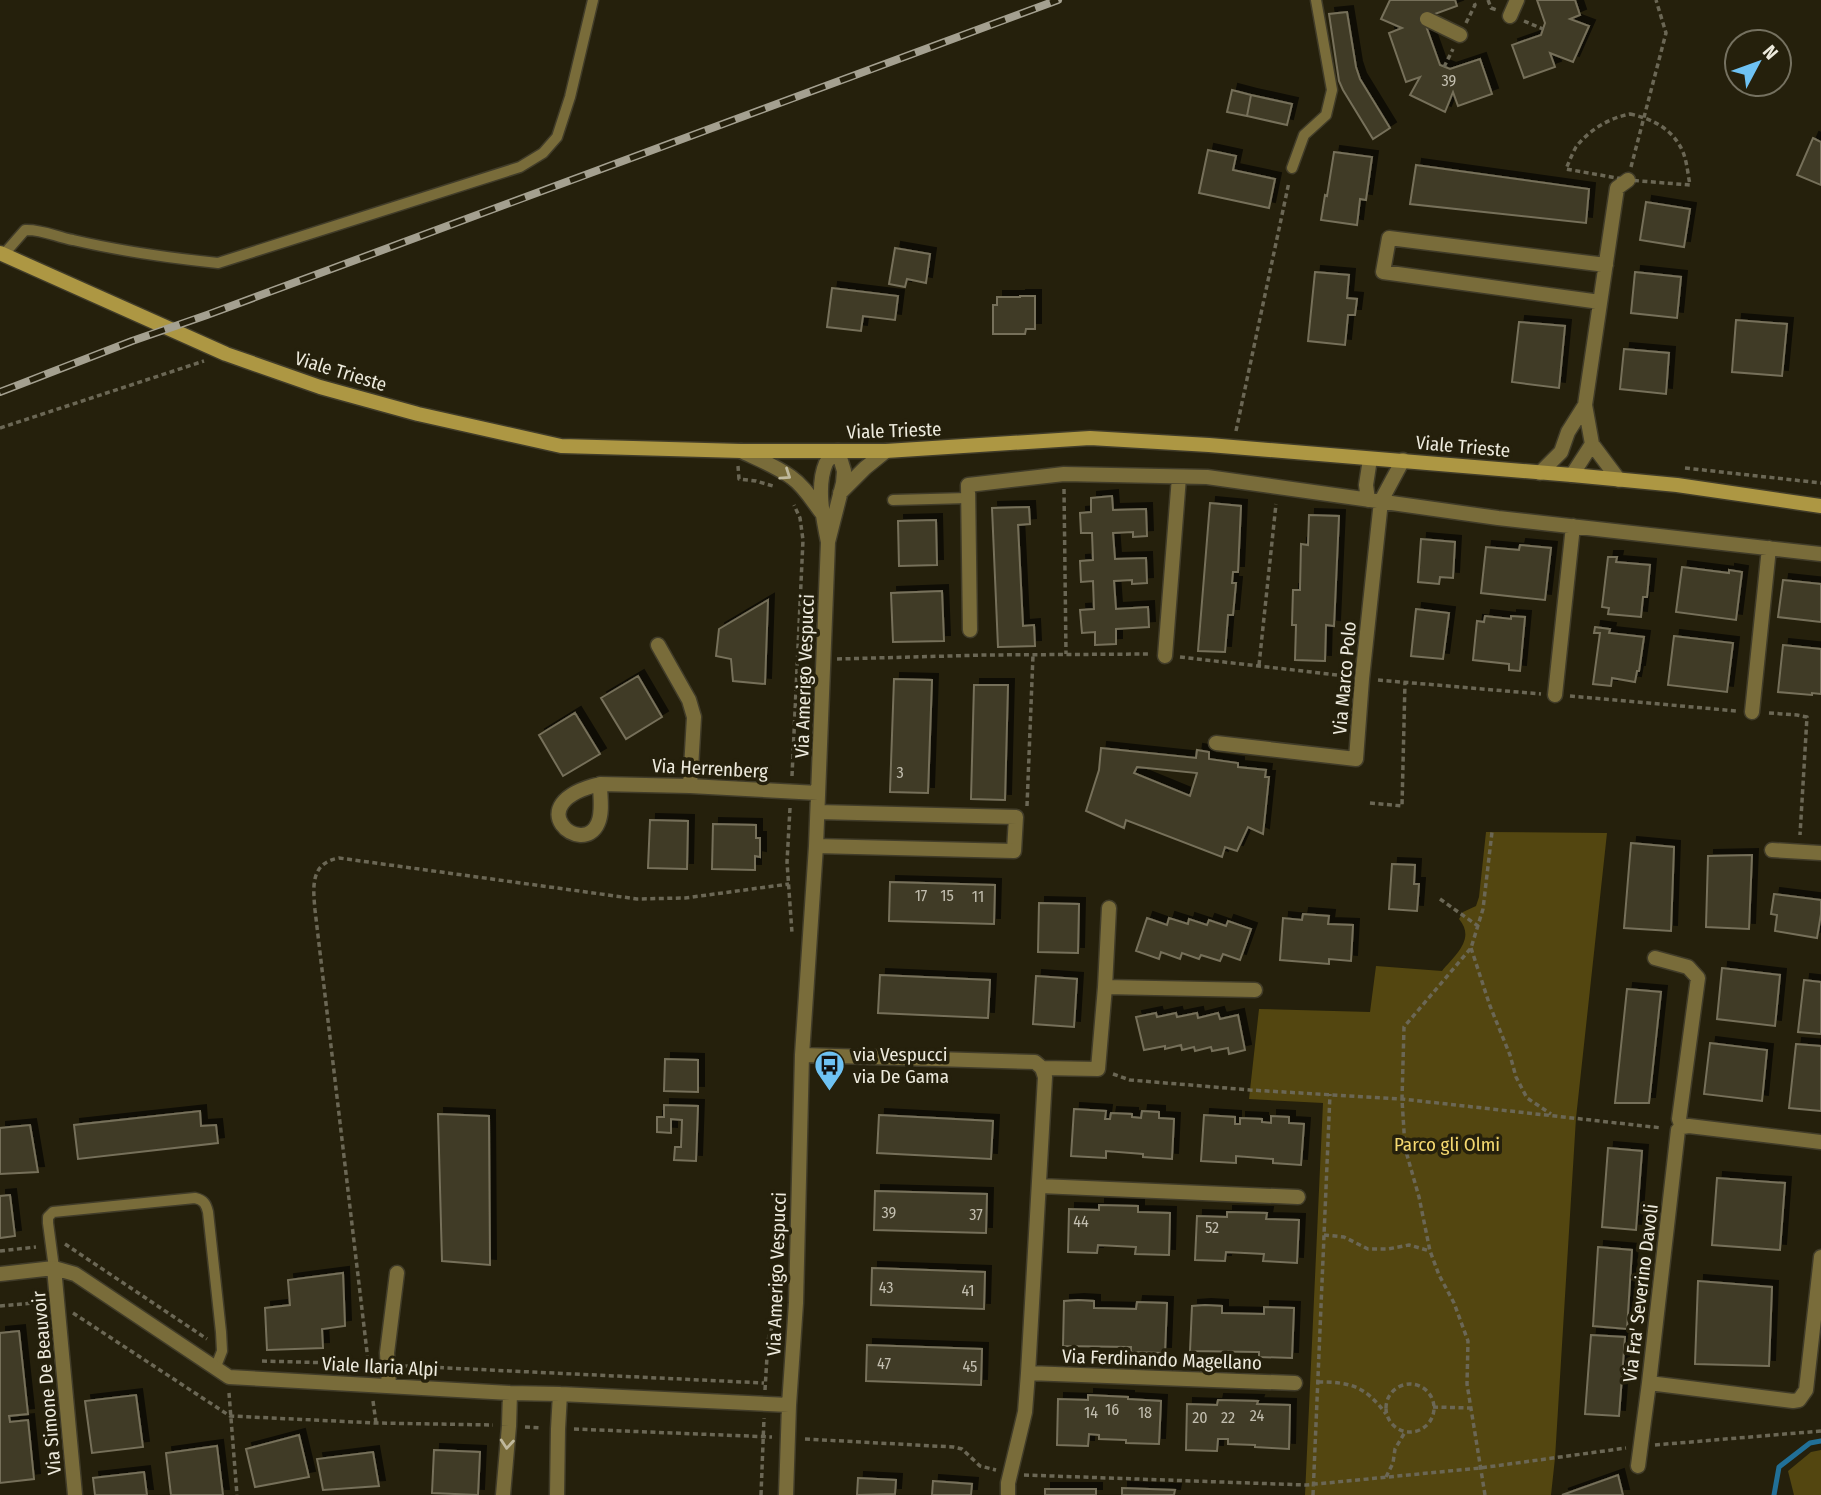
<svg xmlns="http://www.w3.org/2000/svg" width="1821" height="1495" viewBox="0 0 1821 1495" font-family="'Fira Sans Condensed',sans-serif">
	<defs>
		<filter id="shadow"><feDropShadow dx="6" dy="-6" stdDeviation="0" flood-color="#0009"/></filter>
	</defs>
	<rect width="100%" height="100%" fill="#25200c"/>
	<path fill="#534610" d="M1486,832L1607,833L1576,1118L1555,1458L1551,1495H1305L1323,1103L1249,1099L1259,1009L1370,1012L1376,966L1442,971C1455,955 1476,939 1459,919L1463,912L1476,906L1479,897Z
		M1821,1450V1495H1794L1788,1471L1811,1452Z"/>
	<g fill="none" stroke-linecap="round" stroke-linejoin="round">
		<path stroke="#217098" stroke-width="5" d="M1774,1495L1779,1467L1810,1443L1821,1441"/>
	</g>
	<path fill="#3f3a25" stroke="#76705a" stroke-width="2" fill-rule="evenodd" filter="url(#shadow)" d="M1390,0H1455L1457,6L1429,16L1425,23L1440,65L1450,69L1480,59L1492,94L1458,106L1453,92L1445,112L1410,95L1420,77L1406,82L1389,33L1402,28L1381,19Z
		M1537,0H1575L1580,15L1570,19L1589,26L1573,62L1550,53L1555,67L1524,78L1512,45L1541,35L1545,23Z
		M1347,12L1356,67L1360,79L1390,128L1373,139L1343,90L1339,81L1329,14Z
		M1232,90L1251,95L1247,116L1227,112Z
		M1251,95L1292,104L1287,125L1247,116Z
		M1813,138L1821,142V185L1797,175Z
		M1208,150L1236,156L1233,170L1275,179L1269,208L1199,193Z
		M1334,152L1372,157L1366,200L1360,199L1357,225L1321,220L1325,195L1327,196Z
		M1416,165L1589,189L1586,223L1410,204Z
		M1646,202L1690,209L1684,247L1640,240Z
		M895,248L930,254L926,283L907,279L905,287L889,284Z
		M1315,272L1349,275L1347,298L1357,299L1355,315H1348L1345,345L1308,341Z
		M1635,272L1681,277L1677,318L1631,313Z
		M832,288L898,296L895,320L863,316L861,331L827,327Z
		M1020,296H1035V329H1026L1025,334H993V305H997V297H1020Z
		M1736,320L1787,324L1782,376L1732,372Z
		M1519,322L1565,326L1559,388L1512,382Z
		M1624,349L1669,353L1666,394L1620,389Z
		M1112,496L1113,510L1146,509L1147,536L1133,537V532L1113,533L1115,559L1146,558L1147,583L1132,584V580L1114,581L1116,609L1148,607L1149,627L1116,629V644L1095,645V632L1082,633L1080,610L1094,609L1093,581L1081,582L1080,561L1093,560L1092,533H1081L1080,513L1091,512V498Z
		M1210,503L1241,506L1238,572H1233L1232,583H1236L1233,615H1228L1225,652L1198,651Z
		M1029,507L1030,524L1018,525L1023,626L1034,625L1035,646L998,647L992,508Z
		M1309,515L1339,516L1334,626L1326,625L1325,661L1295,660L1296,625H1292L1293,590H1300L1301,544L1308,545Z
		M936,520L937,565L899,566L898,521Z
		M1421,539L1455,542L1453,578L1440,577L1439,584L1418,582Z
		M1520,545L1551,548L1545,600L1481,593L1486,547L1519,550Z
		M1608,557H1617L1616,562L1650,565L1647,597H1643L1641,617L1608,614L1609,608L1602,607Z
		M1682,567L1729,573V570L1742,572L1736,620L1676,612Z
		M1783,580L1821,584V622L1778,617Z
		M942,591L944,641L893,642L891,593Z
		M768,600L765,684L733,681L731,659L716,656L719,629Z
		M1416,609L1449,613L1443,659L1411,656Z
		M1485,616L1511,619V616L1525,617L1520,671L1509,670V664L1473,660L1477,621L1484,622Z
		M1595,627L1610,629L1609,633L1644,637L1639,671H1637L1635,682L1612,678L1611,686L1593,684L1600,633H1594Z
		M1674,636L1733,643L1727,692L1668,685Z
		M1783,645L1821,649V694L1812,693V695L1778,692Z
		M638,676L662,717L626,739L601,698Z
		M894,679L932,680L928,793L890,792Z
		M974,685H1008L1005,800L971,799Z
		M575,713L600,754L563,776L539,735Z
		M1101,748L1196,758L1197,750L1209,752V759L1238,763V767L1266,770L1265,777H1269L1263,834L1248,827L1237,851L1225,847L1222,857L1126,820L1124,828L1086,811L1099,770ZM1137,767L1197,773L1190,796L1134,773Z
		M650,820L688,821L687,869L648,868Z
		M713,824L756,825V838H760V857L755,856V870L712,869Z
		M1631,843L1674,847L1671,931L1624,928Z
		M1752,855L1749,929L1706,927L1708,856Z
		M1392,864L1415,865L1414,884H1419L1417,911L1389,909Z
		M890,882L995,885L994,924L889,921Z
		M1774,894L1821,900V914L1817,938L1775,931L1777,915L1771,914Z
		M1039,903L1079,904L1078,953L1038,952Z
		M1303,914L1329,916L1328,924L1353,925L1351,961L1329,959V964L1280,960L1283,918L1302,920Z
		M1147,918L1167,925L1169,918L1188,924L1189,919L1207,925L1209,920L1226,926L1228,921L1251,929L1240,960L1223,954L1220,961L1201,955L1199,959L1182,953L1180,959L1161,952L1159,959L1136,951Z
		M1722,968L1780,975L1775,1026L1717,1019Z
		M880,975L990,980L988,1018L878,1013Z
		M1036,976L1077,979L1074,1027L1033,1024Z
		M1804,980L1821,982V1034L1798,1032Z
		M1627,989L1661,992L1649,1103H1615Z
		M1156,1013L1157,1017L1176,1013L1177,1017L1197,1013L1198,1018L1218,1013L1220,1019L1238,1015L1245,1050L1229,1054L1228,1048L1212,1051L1211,1047L1195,1051L1194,1047L1182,1050L1181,1045L1165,1049V1046L1144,1050L1136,1017Z
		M1710,1043L1767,1050L1762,1101L1704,1094Z
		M1796,1044L1821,1046V1111L1789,1108Z
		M665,1059L698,1060V1092L664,1091Z
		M664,1105L698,1106L696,1161L674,1160L675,1147H681L682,1120L671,1119V1133L657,1132V1117H664Z
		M1074,1109L1106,1111L1105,1119H1110L1111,1113L1132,1114V1117L1141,1118L1142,1111L1159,1112V1118L1174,1119L1172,1159L1143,1157V1154L1106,1151V1158L1071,1156Z
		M200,1111L201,1126L216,1125L218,1143L78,1159L74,1125Z
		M438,1114L489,1116L490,1265L442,1261Z
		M879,1115L993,1121L991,1159L877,1153Z
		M1204,1115L1235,1117V1124H1240V1118L1262,1119V1122L1271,1123V1116L1289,1117V1123L1304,1124L1301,1165L1273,1163V1159L1236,1156V1163L1201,1161Z
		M30,1125L38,1172L0,1174V1128Z
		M1608,1148L1642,1151L1636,1230L1602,1227Z
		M1717,1178L1785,1183L1780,1250L1712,1245Z
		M875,1191L987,1194L986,1233L874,1230Z
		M10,1195L15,1236L0,1238V1196Z
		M1099,1205L1138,1206V1212L1170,1213L1169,1255L1135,1254L1136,1247L1098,1245L1097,1253L1068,1252L1069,1209L1099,1210Z
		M1227,1212L1267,1213L1266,1219L1299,1220L1297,1263L1263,1261L1264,1254L1226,1252L1225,1261L1195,1260L1197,1216L1227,1217Z
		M1598,1247L1632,1250L1627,1329L1593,1326Z
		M872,1268L985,1272L984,1309L871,1305Z
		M343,1273L345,1326L322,1329L323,1348L267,1350L265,1308L290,1305L288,1280Z
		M1698,1281L1772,1287L1769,1366L1695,1364Z
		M1078,1300L1094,1301V1308L1136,1309L1137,1302L1167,1303L1165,1353L1131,1352V1347L1063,1346L1064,1301Z
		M1205,1305L1222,1306V1313L1264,1314V1307L1294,1308L1292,1358L1259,1357V1352L1190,1351L1192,1306Z
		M19,1331L28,1414L9,1416L10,1422L28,1420L34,1479L0,1483V1333Z
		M1591,1335L1625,1337L1619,1416L1585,1414Z
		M867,1345L982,1349L981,1385L866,1381Z
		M136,1395L143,1447L92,1453L85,1401Z
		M1088,1395L1128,1397V1399L1161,1401L1159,1444L1126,1443V1440L1099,1439V1435L1089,1434L1088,1446L1057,1445L1058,1399L1088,1400Z
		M1218,1400L1258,1401L1257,1404L1290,1405L1289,1449L1255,1447V1445L1228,1444V1439H1218L1217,1451L1186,1450L1187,1404L1217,1405Z
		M299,1435L309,1477L255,1487L246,1449Z
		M217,1446L223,1495H171L166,1453Z
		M434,1450L480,1452L478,1495L432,1493Z
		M373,1452L379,1486L323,1490L317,1459Z
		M144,1472L147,1495H95L93,1478Z
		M1618,1475L1623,1495H1562Z
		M858,1478L896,1480L895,1494L857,1495Z
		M933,1481L972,1484L971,1495H932Z
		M1122,1488L1175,1490L1174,1495H1122Z
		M1045,1489H1096V1495H1045Z"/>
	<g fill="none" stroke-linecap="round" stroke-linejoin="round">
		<defs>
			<path id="lane" d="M1292,168L1304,135L1326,115L1332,90L1316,0
				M4,254L25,230C42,229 56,237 73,240C120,251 170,258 218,263L520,167L543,153L557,137L570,97L593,0
				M893,500L968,498
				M54,1268L48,1223V1217L53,1212L195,1198C204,1200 206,1204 208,1212L221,1332L222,1351L215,1369"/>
			<path id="street" d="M1510,16L1517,0
				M1427,19L1460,35
				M1600,302L1383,272L1389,238L1606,265
				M741,451C758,459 776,466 791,477C804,486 812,500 821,512
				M1540,473L1561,452L1568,432L1585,405
				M1572,475L1592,444
				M1619,480L1592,444L1585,405L1617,188L1628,180
				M840,493L865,468L886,451
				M1368,500L1366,485L1370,459
				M970,630L968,485L1064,474L1207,477L1498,518L1821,554
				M658,645L689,700L694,717L690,786
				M1165,656L1179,477
				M1555,695L1573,526
				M1752,712L1769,548
				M1216,743L1356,759L1362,679L1381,501L1403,460
				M600,784C600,796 603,812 598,823C583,859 516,804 600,784L690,786L818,793
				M816,846L1014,851L1016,817L818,812
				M1772,850L1821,853
				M1655,958L1688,967L1698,978L1679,1119L1682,1127
				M1105,987L1109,908
				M802,1055L1035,1062L1042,1068
				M1042,1068L1098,1069L1105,987L1255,990
				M1682,1127L1689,1126L1821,1142
				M1040,1186L1298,1197
				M54,1268L75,1495
				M0,1274L54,1268L75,1274L229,1377L510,1393L560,1394L789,1405
				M1028,1373L1295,1383
				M1649,1383L1793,1401L1799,1400L1806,1390L1821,1257
				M389,1385L387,1353L397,1273
				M1638,1466L1649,1383L1678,1130L1682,1127
				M503,1495L509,1426L510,1393
				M557,1495L558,1429L560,1394
				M786,1495L789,1405L796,1303L802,1055L816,846L828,542L843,483L844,471L838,451C833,455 829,458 826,463C816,486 823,518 828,542
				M1008,1495V1483L1025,1412L1028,1373L1045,1077L1042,1068"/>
			<path id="secondary" d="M0,253L226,354L320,387L418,414L561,446L741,451H886L1090,438L1209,445L1572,475L1677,485L1821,506"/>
		</defs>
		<use href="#lane" stroke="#413c29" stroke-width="13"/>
		<use href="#street" stroke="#413c29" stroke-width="17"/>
		<use href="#secondary" stroke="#413c29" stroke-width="17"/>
		<path stroke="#6b6755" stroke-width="3.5" stroke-dasharray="5 3.5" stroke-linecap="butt" d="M1488,0L1491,8L1497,10
			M1524,21L1543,29
			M1466,23L1475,5L1473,0
			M1444,67L1453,49
			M1630,114C1653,119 1673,129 1683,152C1687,162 1688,175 1690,185L1628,180L1566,169C1569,162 1572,154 1576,147C1589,130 1609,118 1630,114Z
			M1631,167L1666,33L1656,0
			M0,428L204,361
			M1236,431L1289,182
			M738,466L739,479L756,481L773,486
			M1685,468L1821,483
			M1064,489L1066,654
			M1180,657L1346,676
			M837,659L986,655L1151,654
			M1259,665L1276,504
			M1378,680L1541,694
			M1570,696L1737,711
			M1769,713L1797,715L1807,717L1800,835
			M792,776L803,540L800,518L794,505
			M1370,803L1402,806L1405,682
			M1027,806L1033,655
			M790,808L787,862L792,933
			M1440,899L1478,926
			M1471,948L1490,1006L1510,1055L1516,1077L1527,1098L1551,1114
			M1113,1074L1130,1080L1250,1090L1402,1099L1662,1128
			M1324,1235L1344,1237L1368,1249H1388L1409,1245L1430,1251
			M65,1244L207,1339
			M0,1251L36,1247
			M0,1306L43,1302
			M73,1313L230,1416L376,1423L493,1425
			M262,1361L368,1364
			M405,1366L764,1383
			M369,1369L315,910C313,887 310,863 339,858L637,899L685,898L789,884
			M1318,1382C1351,1382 1365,1386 1386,1414
			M1386 1408a24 24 0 1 1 48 0a24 24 0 1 1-48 0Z
			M765,1390L768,1340L777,1311L778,1276
			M229,1393L237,1495
			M373,1401L376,1423
			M1433,1407L1471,1408
			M525,1427L542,1428
			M574,1429L772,1437
			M805,1439L953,1447L962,1449L980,1466L996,1470
			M1655,1445L1821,1431
			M1024,1475L1306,1485L1480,1468L1626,1448
			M1386,1477L1393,1463L1395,1449L1405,1432
			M761,1495L764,1418
			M1313,1495L1330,1094
			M1485,1495L1467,1384L1468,1341L1454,1303L1439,1275L1430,1251L1419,1197L1405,1148L1402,1099L1404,1027L1471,948L1483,909L1492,832"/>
		<use href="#lane" stroke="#796c3a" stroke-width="10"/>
		<use href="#street" stroke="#796c3a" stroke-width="14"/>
		<use href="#secondary" stroke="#ad9743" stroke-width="14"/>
		<defs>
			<path id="rail" d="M0,392L132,341L207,315L1058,0"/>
		</defs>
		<use href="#rail" stroke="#a4a090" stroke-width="8"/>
		<use href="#rail" stroke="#25200c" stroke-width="5" stroke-dasharray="16" stroke-linecap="butt"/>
	</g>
	<defs><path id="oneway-chevron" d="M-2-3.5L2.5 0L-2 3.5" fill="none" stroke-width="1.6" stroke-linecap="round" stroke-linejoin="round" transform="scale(1.75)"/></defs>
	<g stroke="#bfb89c">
		<use href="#oneway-chevron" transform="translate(786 475) rotate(34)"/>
		<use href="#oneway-chevron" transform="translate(507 1444) rotate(95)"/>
	</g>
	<defs>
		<symbol id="bus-pin" viewBox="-11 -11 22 30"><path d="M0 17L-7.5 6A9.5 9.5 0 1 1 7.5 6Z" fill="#6ec2f3" stroke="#25200c"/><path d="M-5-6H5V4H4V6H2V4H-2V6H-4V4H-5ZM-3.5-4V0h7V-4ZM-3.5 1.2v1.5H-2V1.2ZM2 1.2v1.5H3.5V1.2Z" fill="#111"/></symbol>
	</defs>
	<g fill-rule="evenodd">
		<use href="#bus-pin" x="812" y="1048" width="35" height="47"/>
	</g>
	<g text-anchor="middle" stroke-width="7" stroke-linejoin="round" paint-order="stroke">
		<g font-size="16" fill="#c2beaf">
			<text x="1449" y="86">39</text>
			<text x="900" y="778">3</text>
			<text x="921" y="901">17</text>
			<text x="947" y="901">15</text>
			<text x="978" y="902">11</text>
			<text x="889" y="1218">39</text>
			<text x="976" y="1220">37</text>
			<text x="1081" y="1227">44</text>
			<text x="1212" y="1233">52</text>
			<text x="886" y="1293">43</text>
			<text x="968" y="1296">41</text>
			<text x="884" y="1369">47</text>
			<text x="970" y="1372">45</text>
			<text x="1112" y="1415">16</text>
			<text x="1091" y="1418">14</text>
			<text x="1145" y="1418">18</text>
			<text x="1257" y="1421">24</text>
			<text x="1200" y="1423">20</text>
			<text x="1228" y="1423">22</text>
		</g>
		<g font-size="19" fill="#edeadd" stroke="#25200c">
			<text transform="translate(341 371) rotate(17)" y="7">Viale Trieste</text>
			<text transform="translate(894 430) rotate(-2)" y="7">Viale Trieste</text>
			<text transform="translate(1463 446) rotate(5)" y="7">Viale Trieste</text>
			<text transform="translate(804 676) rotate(-88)" y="7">Via Amerigo Vespucci</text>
			<text transform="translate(1344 678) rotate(-85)" y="7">Via Marco Polo</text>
			<text transform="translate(710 768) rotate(3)" y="7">Via Herrenberg</text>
			<text transform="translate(776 1274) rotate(-88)" y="7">Via Amerigo Vespucci</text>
			<text transform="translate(1640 1293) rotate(-83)" y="7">Via Fra' Severino Davoli</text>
			<text transform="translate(1162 1359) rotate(2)" y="7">Via Ferdinando Magellano</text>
			<text transform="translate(380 1366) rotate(3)" y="7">Viale Ilaria Alpi</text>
			<text transform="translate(46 1383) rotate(-95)" y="7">Via Simone De Beauvoir</text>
		</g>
		<g font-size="19" fill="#edeadd" stroke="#25200c" text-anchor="start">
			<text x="853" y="1061">via Vespucci<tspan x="853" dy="22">via De Gama</tspan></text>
		</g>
		<g font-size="19" fill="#f4d870" stroke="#25200c">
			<text x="1447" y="1151">Parco gli Olmi</text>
		</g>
	</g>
	<g transform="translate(1758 63) rotate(49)"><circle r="33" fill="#25200c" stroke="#757160" stroke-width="2"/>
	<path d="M0-5L12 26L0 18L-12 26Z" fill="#6ec2f3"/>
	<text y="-10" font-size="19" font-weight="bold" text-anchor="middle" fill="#edeadd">N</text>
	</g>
</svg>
